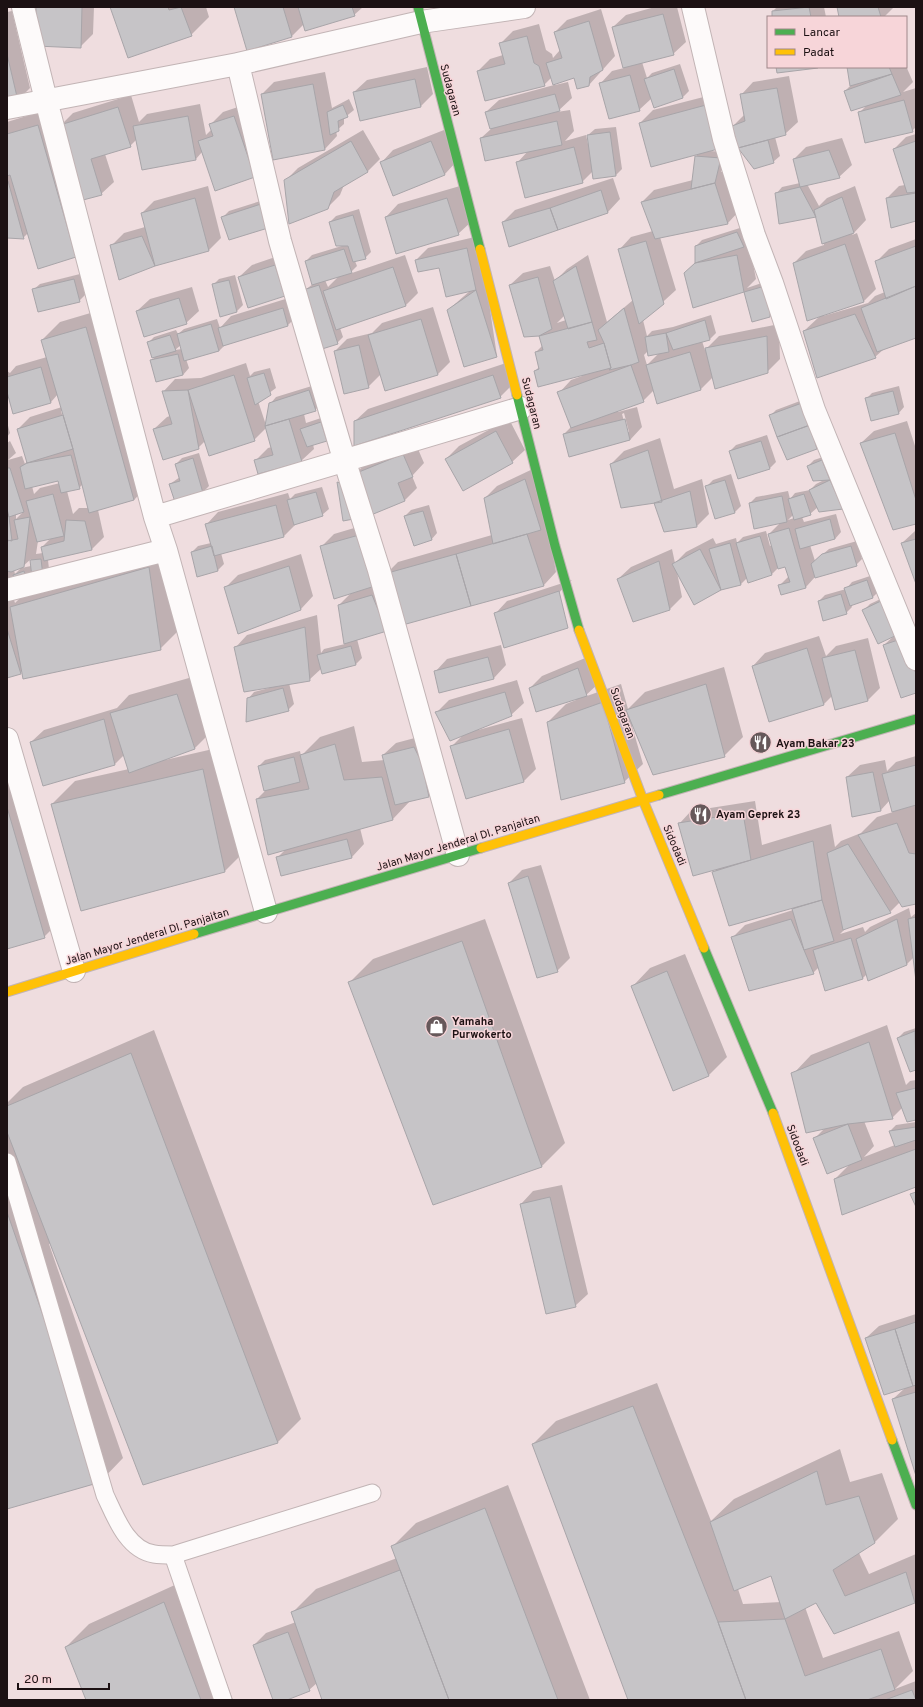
<svg xmlns="http://www.w3.org/2000/svg" width="923" height="1707" viewBox="0 0 923 1707" font-family="Overpass,sans-serif">
	<rect width="100%" height="100%" fill="#efdddf"/>
	<path fill="#0003" fill-rule="evenodd" d="M37,7H94L93,34L80,47Z
		M111,7H206L209,17L191,35Z
		M235,7H363L354,15L304,24L292,36Z
		M655,7H677L686,42L673,54L642,62L647,78L652,73L680,64L689,91L683,97L654,107L652,98L639,110L600,84L612,71L624,68L613,27L626,15Z
		M777,7H824L826,17H773V11Z
		M838,7H894L884,17H841Z
		M601,9L615,56L589,85L575,77L554,84L555,85L568,82L572,98L557,112L570,110L574,131L565,141L586,135L588,144V135L595,129L616,127L622,169L616,175L593,171L582,182L517,163L528,151L481,138L491,129L486,112L499,100L554,85L552,77L544,85L478,71L490,59L503,55L500,44L513,31L539,24L546,50L552,54L553,58L560,50L555,32L567,20Z
		M12,11L30,88L18,100L7,103V12Z
		M906,66L913,82L903,92L916,88V127L912,131L859,113L867,105L845,91L851,85L848,67Z
		M427,67L433,94L421,106L361,120L354,92L367,80Z
		M325,72L332,108L349,99L354,110L344,118V124L336,131L337,136L325,149L262,94L274,82Z
		M789,76L798,122L785,134L775,137L780,156L773,162L754,168L739,147L733,126L745,114L741,95L753,82Z
		M719,93L710,151L726,152L721,172L727,171L740,210L728,223L660,237L676,290L643,320L647,336L652,331L673,327L711,315L716,333L710,339L702,341L705,350L719,336L779,324L780,359L767,372L713,377L701,389L654,390L643,401L618,410V412L637,407L642,427L630,440L570,455L564,434L571,427L559,393L571,380L582,376L581,375L535,371L540,366L536,352L543,345L540,335L510,285L523,273L550,266L555,281L567,269L588,255L607,322L633,300L619,250L631,237L653,231L642,202L654,190L693,180L696,156L699,153L640,123L653,110ZM565,315L566,320L557,323ZM648,351L659,353L647,365L644,355ZM624,413L629,432H627L622,414Z
		M131,95L139,122L147,114L200,104L206,135L212,129L210,125L223,112L247,104L254,176L202,152L196,159L137,139L130,146L105,154L114,182L101,194L83,199L94,238L76,256L28,233L23,238L7,237V122L56,107L61,125L73,113Z
		M363,130L380,159L368,171L344,185L340,195L327,208L285,181L298,168Z
		M444,130L457,161L445,174L394,194L381,163L393,150Z
		M916,134V220L887,198L899,186L905,185L894,149L906,137Z
		M842,138L852,165L839,177L807,184L819,206L827,198L855,186L866,220L852,235L857,233L876,289L864,301L823,315V316L868,303L875,296L885,292L877,261L889,249L916,239V336L884,349L875,357L818,376L804,331L820,316L794,263L806,251L824,245L816,215L780,223L776,194L782,187L800,183L794,159L806,147Z
		M613,178L620,199L608,212L510,246L503,222L515,210Z
		M208,186L221,238L209,250L154,265L112,245L124,233L145,227L142,213L154,201Z
		M460,186L471,222L458,234L386,217L398,204Z
		M267,199L229,239L223,217L229,211Z
		M359,209L371,252L365,258L355,261L357,266L349,274L405,255L418,293L406,305L340,328L343,337L337,343L305,290L313,284L306,261L312,255L345,245L330,222L336,216ZM339,276L328,287L325,280Z
		M743,227L749,243L756,279L747,288L777,278L776,310L770,316L753,321L744,291L693,307L685,274L696,262V246L702,240Z
		M479,236L497,356L448,310L471,290L440,267L416,260L428,248Z
		M287,253L297,283L249,306L239,277L252,265Z
		M80,274L85,295L79,301L33,290L40,284Z
		M235,275L243,305L237,311L213,285L219,279Z
		M192,287L199,311L186,323L137,311L150,299Z
		M295,296L300,313L288,325L225,345L219,351L186,359L189,368L183,375L151,361L156,356L148,343L154,337L176,330L178,334L184,329L217,319L220,328L231,316ZM181,345L182,349L175,350Z
		M433,307L450,362L438,374H381L368,387L335,351L347,339L372,333L382,323Z
		M104,309L152,481L134,500L98,510L104,537L92,549L48,560L49,569L32,571L26,578L14,575L7,581V443L10,441L16,453L8,460L22,456L25,464L27,461L18,429L30,417L62,407L58,394L51,402L14,412L7,389V371L10,373L16,366L47,357L42,340L60,322ZM63,410L72,441H70L61,411ZM59,480L60,483L40,488L34,494L32,486ZM83,484L89,508H79L73,514L67,491L79,488ZM24,511L16,519V514ZM51,538L42,547L43,553L36,554L38,541ZM31,559V566L21,568ZM22,567L15,574L14,570Z
		M246,363L250,376L254,372L270,368L276,388L258,401L266,425L270,404L276,397L315,385L321,404L315,410L304,414L306,423L327,416L333,434L327,440L313,444L314,449L301,461H255L268,448L272,447L266,428L254,440L205,441L198,448L154,429L167,417L170,416L163,392L175,379L201,378Z
		M506,363L513,384L500,397L355,421L368,409Z
		M899,386L904,407L898,414L866,399L872,393Z
		M808,398L822,442L816,448L770,416L776,410Z
		M509,419L525,450L512,462L446,459L459,446Z
		M907,421L916,449V523L861,443L874,431Z
		M7,422L10,433L7,437Z
		M767,435L776,462L770,468L738,478L730,451L736,445Z
		M660,438L674,489L702,479L709,514L697,526L654,502L611,464L624,451Z
		M415,442L424,463L412,476L417,488L405,500L372,514L355,474L368,462Z
		M199,453L209,486L203,492L170,484L180,477L176,464L182,458Z
		M829,455L848,502L818,507L810,514L802,517L804,522L836,514L841,532L835,539L810,545L815,561L829,549L857,541L862,559L856,565L815,577L806,587L781,594L780,585L789,576L786,566L778,568L771,575L748,577L741,584L721,590L694,604L677,572L682,597L670,609L618,579L631,567L672,549L675,563L686,552L713,538L716,544L736,538L737,543L743,537L766,531L770,546L772,545L769,534L781,522L750,503L756,497L788,491L790,499L795,493L810,490L816,484L826,479L808,466L814,460ZM793,515L794,518L788,520Z
		M537,467L556,572L544,585L399,625L357,639L362,658L356,664L323,673L322,668L309,680L289,683L294,704L288,710L248,699L254,692L269,688L235,648L247,635L317,615L321,653L324,649L345,644L339,605L352,592L321,547L334,534L371,523L387,573L398,562L492,535L485,498L497,486Z
		M731,474L741,506L735,512L707,486L713,480Z
		M322,487L329,509L322,515L296,524L284,536L221,553L224,564L218,570L192,552L198,546L211,543L206,525L218,512L288,493L290,499L295,494Z
		M429,505L437,533L431,540L405,516L411,510Z
		M915,531H916V581L902,543Z
		M167,549L178,631L160,649L23,671L7,677V600L12,594L15,603L29,589Z
		M301,554L313,596L301,609L225,588L238,575Z
		M873,575L879,591L873,597L851,604L852,607L846,613L819,601L825,595L846,589L852,582Z
		M572,580L504,646L495,614L507,601Z
		M889,595L899,632L916,626V692L884,645L895,635L864,610L870,604Z
		M819,636L826,656L836,646L868,638L880,688L868,700L836,708L833,695L824,704L770,721L753,666L765,653Z
		M501,645L506,665L494,678L435,672L447,659Z
		M590,656L599,683L584,697L621,684L628,709L645,692L724,667L743,737L724,756L632,726L643,764L624,782L548,722L566,704L576,700V698L530,688L542,676Z
		M196,676L213,730L195,748L165,759V760L226,746L248,848L225,871L52,804L75,781L129,769L124,755L115,764L31,742L44,730L117,708L129,695Z
		M517,680L524,703L511,715L477,729L478,730L522,718L536,769L524,781L452,746L464,734L437,712L449,700Z
		M354,726L362,762L385,760L383,755L396,743L426,735L441,784L429,796L411,800L393,819L360,828L364,844L352,857L282,875L278,857L286,849L257,799L265,791L259,766L265,760L300,751L301,756L320,737Z
		M916,756V902H900L890,912L846,928L840,934L863,927L865,932L870,927L909,908L911,917L916,913V973L914,957L907,964L867,974L863,978L819,967L813,973L733,937L745,925L793,910L796,906L713,873L718,868L679,824L691,811L755,801L762,845L831,824L835,847L841,841L861,833L877,817L893,812L890,800L881,810L853,816L847,777L860,765L885,760L887,771L896,762Z
		M7,768L62,919L44,937L7,948Z
		M541,865L570,958L557,971L509,883L522,870Z
		M485,919L565,1143L542,1166L434,1204L349,983L373,959Z
		M685,954L727,1057L709,1075L674,1090L632,987L650,968Z
		M887,1025L906,1085L910,1081L916,1080V1119L903,1107L892,1118L864,1121L874,1146L864,1157L895,1145L890,1131L896,1125L916,1122V1186L835,1179L851,1163L814,1139L825,1128L793,1074L811,1055Z
		M916,1028V1069L910,1071L898,1038L904,1032Z
		M154,1030L301,1419L278,1442L51,1243L49,1244L123,1458L100,1482L7,1508V1103L23,1087Z
		M562,1185L588,1294L575,1306L521,1204L533,1191Z
		M916,1314V1473L893,1399L905,1388L866,1338L879,1326Z
		M657,1383L711,1521L734,1499L840,1449L850,1482L882,1473L898,1519L875,1542L859,1553L869,1574L916,1554V1601L914,1602L817,1601L805,1607L823,1658L899,1631L913,1671L895,1689L916,1681V1700H867L869,1698L864,1700H629L533,1444L556,1421ZM772,1575L781,1602L743,1604L738,1589Z
		M508,1485L590,1700H323L317,1683L309,1690L284,1700H274L254,1645L266,1633L296,1622L293,1612L316,1589L397,1558L392,1547L416,1523Z
		M188,1579L233,1700H88L66,1647L89,1624Z"/>
	<path fill="#c6c4c7" stroke="#a8a5a9" d="M36,7H82L81,48L36,46Z
		M110,7H168L169,10L181,7L192,36L128,58Z
		M234,7H283L292,37L247,51Z
		M298,7H352L355,16L305,31Z
		M809,7L811,17H772V11Z
		M837,7H878L881,17H839Z
		M663,14L674,55L623,68L612,27Z
		M589,21L603,70L590,77L589,86L577,89L574,78L553,85L546,63L562,58L554,32Z
		M527,36L534,63L539,66L545,86L485,101L477,71L505,64L499,43Z
		M7,54L18,101L7,104Z
		M776,67H817L818,68L777,73Z
		M847,67H889L892,74L850,86Z
		M674,69L683,98L654,108L644,79Z
		M892,74L901,95L851,111L844,91Z
		M630,75L640,111L609,119L599,83Z
		M415,79L421,107L360,121L353,92Z
		M313,84L325,150L273,160L261,94Z
		M777,88L786,135L738,148L732,126L745,121L740,94Z
		M555,94L560,111L490,129L485,112Z
		M904,100L913,132L865,143L858,112Z
		M343,105L348,117L338,121L339,131L330,135L327,112Z
		M706,105L718,149L651,167L639,123Z
		M118,107L131,147L91,159L102,195L83,200L60,125Z
		M188,116L196,160L142,170L133,126Z
		M234,116L255,177L215,191L198,141L213,136L209,124Z
		M557,121L562,145L485,161L480,138Z
		M38,125L76,257L38,269L10,175L7,176V134Z
		M610,132L616,176L593,179L587,135Z
		M768,140L774,163L754,169L738,148Z
		M351,141L368,172L334,192L328,209L289,224L284,180Z
		M431,141L445,175L393,196L380,162Z
		M916,141V192L907,193L893,149Z
		M574,147L583,183L525,198L516,162Z
		M829,150L840,178L800,187L793,159Z
		M695,156L721,158L715,183L691,189Z
		M7,181H8L24,239L7,238Z
		M715,183L728,224L655,239L641,202Z
		M800,187L816,217L779,224L775,193Z
		M601,190L608,213L558,230L550,208Z
		M916,193V221L891,228L886,198Z
		M842,197L854,233L822,244L814,210Z
		M195,198L209,251L155,266L141,213Z
		M447,198L459,235L396,254L385,217Z
		M261,204L268,228L229,240L221,217Z
		M550,208L558,230L509,247L502,222Z
		M353,215L366,259L353,262L348,246H336L329,222Z
		M737,232L744,247L695,263V246Z
		M142,236L155,266L119,280L110,245Z
		M646,241L664,304L639,324L618,249Z
		M845,244L864,302L807,321L793,263Z
		M916,246V286L886,299L875,261Z
		M467,248L476,290L446,297L439,268L418,272L415,260Z
		M344,249L352,273L312,285L305,261Z
		M737,255L744,292L693,308L684,273L695,263Z
		M275,265L285,296L248,308L238,277Z
		M576,266L592,322L568,329L553,281Z
		M393,267L406,306L336,330L323,291Z
		M538,277L552,329L539,336L524,337L509,285Z
		M74,279L80,302L38,312L32,289Z
		M229,280L237,312L220,317L212,284Z
		M772,284L770,317L752,322L744,292Z
		M319,285L338,344L322,349L303,290Z
		M916,286V338L877,352L861,308Z
		M476,290L497,357L464,367L447,310Z
		M179,298L187,324L144,337L136,311Z
		M283,308L288,326L223,346L218,328Z
		M624,308L639,362L631,365L609,370L611,368L604,343L598,330Z
		M855,314L876,358L817,378L803,331Z
		M421,319L438,375L385,391L368,335Z
		M705,320L710,340L673,350L666,333Z
		M592,322L597,340L587,342L589,348L604,343L611,368L538,387L534,371L539,369L535,352L543,350L539,336Z
		M211,324L219,351L184,361L177,334Z
		M86,327L134,500L89,513L73,449L41,340Z
		M666,333L669,352L648,356L645,337Z
		M170,335L176,351L152,358L147,342Z
		M767,336L768,373L715,389L705,348Z
		M359,345L369,388L344,394L334,351Z
		M690,352L701,390L657,404L646,365Z
		M178,354L183,375L156,382L150,360Z
		M631,365L644,402L571,428L557,392Z
		M41,367L51,403L13,414L7,392V377Z
		M264,373L271,395L255,405L247,378Z
		M234,375L255,441L209,456L188,390Z
		M493,375L501,398L354,446V421Z
		M188,390L199,449L163,460L153,429L172,424L162,391Z
		M309,390L316,411L265,426L269,403Z
		M893,391L899,414L871,421L865,398Z
		M802,403L810,425L777,437L769,415Z
		M63,415L73,449L27,463L17,429Z
		M289,419L302,462L258,474L254,460L273,455L265,426Z
		M625,419L630,440L569,457L563,434Z
		M321,422L327,441L307,447L300,429Z
		M810,425L817,449L787,460L777,437Z
		M496,431L513,463L463,491L445,459Z
		M895,433L916,500V524L893,530L860,443Z
		M761,441L770,469L738,479L729,451Z
		M648,450L662,502L621,508L610,464Z
		M403,454L413,477L398,483L405,501L371,515L354,474Z
		M71,455L80,489L61,493L58,481L25,489L20,467L27,463Z
		M193,458L203,493L175,502L169,484L180,481L175,464Z
		M822,460L830,480L813,481L807,466Z
		M7,468H10L24,512L9,517L7,509Z
		M525,479L541,530L493,544L484,498Z
		M725,480L735,513L715,519L705,486Z
		M830,480L843,509L819,512L809,490Z
		M337,482L345,485L359,518L343,521Z
		M690,491L697,527L664,532L654,503Z
		M316,492L323,516L294,525L287,500Z
		M53,494L64,536L37,542L26,501Z
		M804,494L811,515L794,520L788,499Z
		M782,496L787,522L754,529L749,503Z
		M276,505L284,537L214,556L205,524Z
		M423,511L432,540L414,546L404,516Z
		M7,513L9,517L12,541L7,540Z
		M30,517L24,567L11,572L7,571V541L18,539L14,520Z
		M830,519L835,539L800,549L795,529Z
		M66,520L85,521L92,550L44,561L41,547L64,541Z
		M789,528L806,588L781,595L778,585L790,582L785,567L778,569L768,534Z
		M527,534L544,586L471,606L456,554Z
		M359,535L375,586L334,599L320,546Z
		M760,536L772,575L748,583L736,543Z
		M916,539V584L901,543Z
		M730,543L741,585L721,590L709,549Z
		M212,546L218,571L197,577L191,552Z
		M851,546L857,566L815,578L811,564L822,554Z
		M700,549L721,590L694,605L672,564Z
		M456,554L471,606L399,626L384,574Z
		M41,559L43,576L32,578L30,560Z
		M659,561L670,610L633,622L617,579Z
		M289,566L301,610L238,634L224,587Z
		M149,567L161,650L23,679L10,607Z
		M24,571L26,579L15,582L13,575Z
		M867,580L873,598L850,606L844,588Z
		M559,591L568,628L504,648L494,613Z
		M841,594L847,614L823,621L818,601Z
		M372,595L387,631L344,644L338,605Z
		M883,600L899,634L878,644L862,610Z
		M305,627L310,681L244,692L234,647Z
		M7,629L21,674L7,678Z
		M904,638L916,674V693L901,698L883,645Z
		M351,646L356,665L322,674L317,655Z
		M807,648L824,705L769,722L752,666Z
		M855,650L868,701L835,710L822,658Z
		M488,657L494,679L439,693L434,671Z
		M578,668L587,696L536,712L529,688Z
		M706,684L725,757L653,775L626,710Z
		M283,688L289,711L246,722L247,698Z
		M505,692L512,716L450,741L435,712Z
		M177,694L195,749L129,773L110,713Z
		M603,702L625,783L561,800L547,722Z
		M104,719L115,765L43,786L30,742Z
		M509,729L524,782L466,799L450,746Z
		M335,744L344,780L382,777L393,820L268,855L256,799L309,789L300,755Z
		M414,747L422,763L429,797L395,805L382,755Z
		M294,757L300,782L264,791L258,766Z
		M916,765V805L892,812L882,774Z
		M203,769L225,872L81,911L51,804Z
		M873,772L881,811L852,817L846,777Z
		M7,807L45,938L7,949Z
		M743,813L751,860L693,876L678,823Z
		M897,823L909,853L916,854V904L902,907L858,835Z
		M347,839L352,858L281,876L276,857Z
		M813,841L822,900L729,926L712,872Z
		M848,844L891,913L843,930L827,853Z
		M528,876L558,972L537,978L508,883Z
		M822,900L834,941L804,950L792,909Z
		M916,917V981L908,919Z
		M791,919L814,974L749,991L731,937Z
		M897,919L907,965L868,981L856,939Z
		M851,938L863,979L825,991L813,950Z
		M462,941L542,1167L433,1205L348,982Z
		M667,971L709,1076L673,1091L631,986Z
		M915,1031L916,1070L910,1072L897,1038Z
		M869,1042L893,1119L848,1124L806,1133L791,1073Z
		M131,1053L278,1443L143,1485L7,1132V1106Z
		M916,1088V1120L907,1122L896,1093Z
		M848,1124L862,1160L827,1174L813,1138Z
		M916,1127V1140L895,1147L889,1131Z
		M916,1149V1187L842,1215L834,1179Z
		M916,1192V1207L910,1194Z
		M550,1197L576,1307L546,1314L520,1204Z
		M7,1212L101,1482L7,1509Z
		M916,1322V1385L913,1386L895,1329Z
		M895,1329L913,1386L884,1395L865,1338Z
		M916,1392V1476L892,1399Z
		M633,1406L718,1622L746,1700H628L532,1444Z
		M817,1471L826,1505L859,1496L875,1543L833,1570L845,1596L906,1572L915,1603L834,1634L816,1603L785,1619L771,1576L734,1591L710,1522Z
		M485,1508L558,1700H449L391,1546Z
		M400,1570L449,1700H322L291,1612Z
		M164,1602L201,1700H86L65,1647Z
		M785,1619L805,1676L881,1649L895,1690L867,1700H746L718,1622Z
		M288,1632L310,1691L287,1700H273L253,1645Z
		M912,1690L916,1700H885Z"/>
	<g fill="none" stroke-linecap="round" stroke-linejoin="round">
		<defs>
			<path id="lane" d="M7,1162L105,1495C115,1516 127,1550 154,1554C160,1555 167,1555 173,1555L372,1493
				M173,1555L223,1700"/>
			<path id="street" d="M23,7L46,100L155,517L166,550L266,912
				M693,7L724,139L754,235L772,283L814,410L916,659
				M238,64L280,241L344,459L379,570L458,855
				M7,108L238,64L421,22L524,7
				M155,517L521,408
				M7,590L166,550
				M7,739L74,971"/>
			<path id="fast" d="M418,7L480,249
				M517,395L555,546L579,630
				M659,795L916,719
				M194,934L481,848
				M704,948L773,1113
				M892,1440L916,1505"/>
			<path id="slow" d="M480,249L517,395
				M579,630L643,800L704,948
				M481,848L659,795
				M7,992L194,934
				M773,1113L892,1440"/>
		</defs>
		<use href="#lane" stroke="#c2b4b5" stroke-width="19"/>
		<use href="#street" stroke="#c2b4b5" stroke-width="24"/>
		<use href="#fast" stroke="#c2b4b5" stroke-width="11"/>
		<use href="#slow" stroke="#c2b4b5" stroke-width="11"/>
		<use href="#lane" stroke="#fdfafa" stroke-width="17"/>
		<use href="#street" stroke="#fdfafa" stroke-width="22"/>
		<use href="#fast" stroke="#4caf50" stroke-width="9"/>
		<use href="#slow" stroke="#ffc107" stroke-width="9"/>
	</g>
	<defs>
		<symbol id="restaurant-disc" viewBox="-11 -11 22 22"><circle r="9.5" fill="#66585a" stroke="#f7d5d9"/><path d="M-5-6h1v4h1v-4h1v4h1v-4h1v5L-1.5 .5V6h-2V.5L-5-1ZM5-6V6H3V1.5H1.5Q1.5-4 5-6Z" fill="#fff"/></symbol>
		<symbol id="shop-disc" viewBox="-11 -11 22 22"><circle r="9.5" fill="#66585a" stroke="#f7d5d9"/><path d="M-5-2.5h2.3a2.7 3.5 0 0 1 5.4 0H5L5.5 6h-11ZM-1.5-2.5h3a1.5 2.3 0 0 0-3 0Z" fill="#fff"/></symbol>
	</defs>
	<g fill-rule="evenodd">
		<use href="#restaurant-disc" x="748" y="730" width="25" height="25"/>
		<use href="#restaurant-disc" x="688" y="802" width="25" height="25"/>
		<use href="#shop-disc" x="424" y="1014" width="25" height="25"/>
	</g>
	<g text-anchor="middle" stroke-width="3" stroke-linejoin="round" paint-order="stroke">
		<g font-size="11" fill="#1c1113" stroke="#f7d5d9">
			<text transform="translate(451 90) rotate(75)" y="4">Sudagaran</text>
			<text transform="translate(532 403) rotate(76)" y="4">Sudagaran</text>
			<text transform="translate(623 713) rotate(70)" y="4">Sudagaran</text>
			<text transform="translate(458 842) rotate(-17)" y="4">Jalan Mayor Jenderal DI. Panjaitan</text>
			<text transform="translate(675 845) rotate(67)" y="4">Sidodadi</text>
			<text transform="translate(147 936) rotate(-17)" y="4">Jalan Mayor Jenderal DI. Panjaitan</text>
			<text transform="translate(798 1145) rotate(69)" y="4">Sidodadi</text>
		</g>
		<g font-size="11" font-weight="bold" fill="#1c1113" stroke="#f7d5d9" text-anchor="start">
			<text x="776" y="747">Ayam Bakar 23</text>
			<text x="716" y="818">Ayam Geprek 23</text>
			<text x="452" y="1025">Yamaha<tspan x="452" dy="13">Purwokerto</tspan></text>
		</g>
	</g>
	<rect width="923" height="1707" fill="none" stroke="#1c1113" stroke-width="16"/>
	<rect x="767" y="16" width="140" height="52" fill="#f7d5d9" stroke="#9f878a"/>
	<rect x="775" y="29" width="20" height="6" fill="#4caf50" stroke="#9f878a"/>
	<text x="803" y="36" font-size="12" fill="#1c1113">Lancar</text>
	<rect x="775" y="49" width="20" height="6" fill="#ffc107" stroke="#9f878a"/>
	<text x="803" y="56" font-size="12" fill="#1c1113">Padat</text>
	<path d="M18 1683v6h91v-6" fill="none" stroke="#1c1113" stroke-width="2"/>
	<text x="24" y="1683" font-size="12" fill="#1c1113" stroke="#f7d5d9" stroke-width="3" paint-order="stroke">20 m</text>
</svg>
